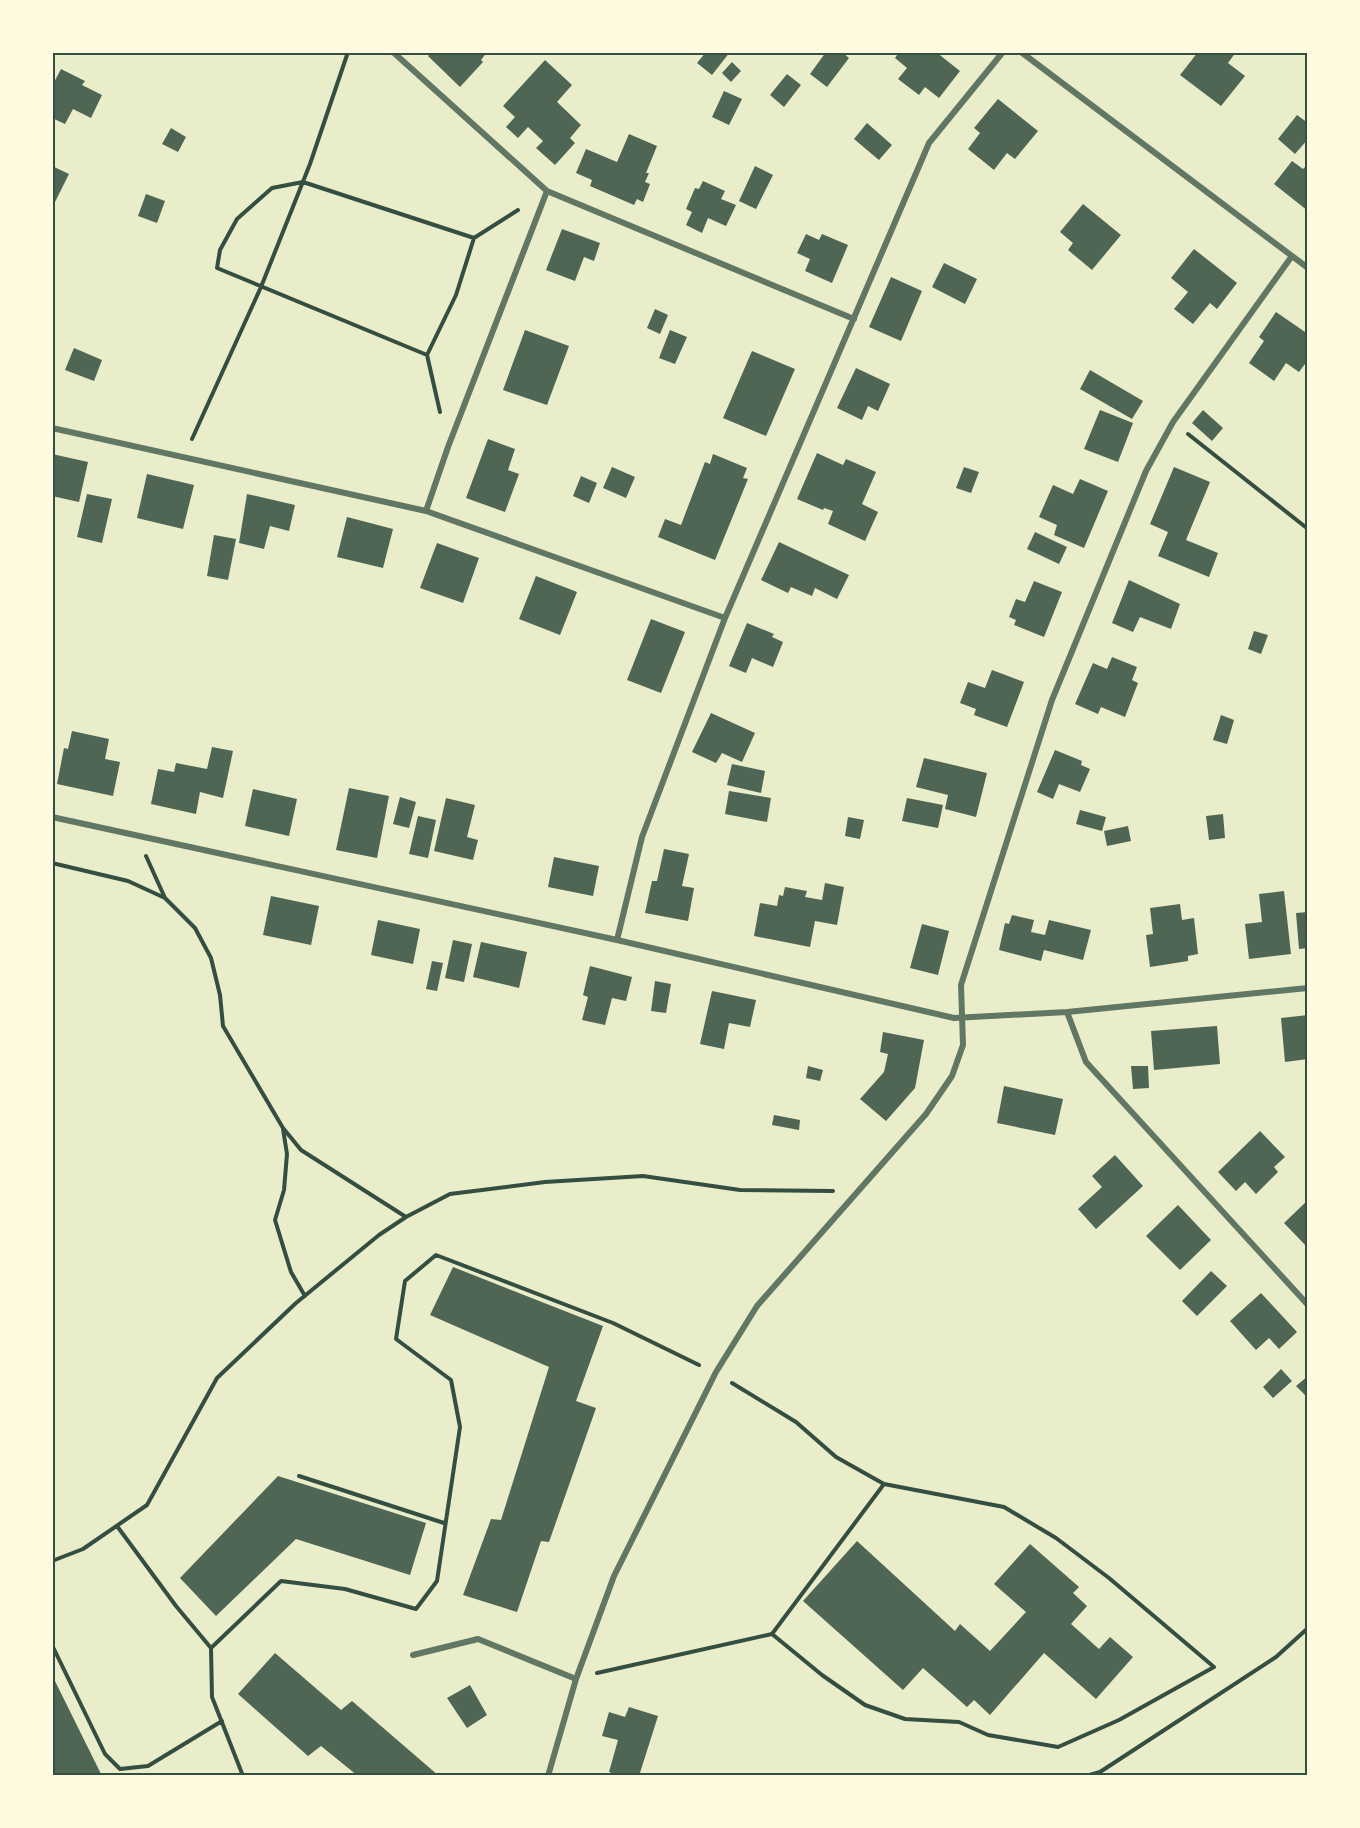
<svg xmlns="http://www.w3.org/2000/svg" width="1360" height="1828" viewBox="0 0 1360 1828" font-family="'Asap Condensed',sans-serif">
	<rect width="100%" height="100%" fill="#e9edc9"/>
	<path fill="#4f6655" d="M432,52H487L481,60L483,62L460,87L428,56Z
		M706,52H730L712,75L697,63Z
		M826,52H842L849,58L827,87L810,74Z
		M899,52H936L960,71L939,98L925,87L919,95L898,79L907,68L895,58Z
		M1198,52H1236L1228,63L1245,76L1221,106L1180,75Z
		M545,60L572,85L557,102L581,125L570,138L575,143L555,165L536,148L543,141L528,127L518,138L506,127L515,117L503,106Z
		M732,62L741,71L731,82L722,73Z
		M61,69L85,81L82,85L102,95L91,118L73,109L65,124L52,118V86Z
		M787,74L801,85L784,107L770,95Z
		M724,91L742,99L729,125L712,117Z
		M998,99L1038,131L1015,159L1007,153L994,170L968,149L980,133L974,128Z
		M1297,115L1308,123V139L1295,154L1278,139Z
		M867,123L892,145L879,160L854,139Z
		M171,128L186,137L178,152L162,144Z
		M629,134L657,146L646,173H649L645,182L650,184L643,202L637,199L634,205L590,186L592,180L576,173L586,149L617,162Z
		M1292,161L1303,169L1308,164V211L1274,184Z
		M52,166L69,174L52,208Z
		M755,166L773,175L756,209L739,201Z
		M703,181L725,191L721,199L736,205L726,226L708,218L702,233L686,225L692,212L686,209L695,188L699,189Z
		M146,194L165,201L157,223L138,216Z
		M1083,204L1121,235L1092,270L1068,250L1073,243L1060,232Z
		M562,229L600,243L594,261L584,257L575,281L546,270Z
		M806,234L819,240L822,234L848,245L832,283L805,271L810,259L797,253Z
		M1194,249L1237,283L1217,309L1210,303L1193,324L1174,309L1188,292L1171,278Z
		M944,263L977,279L965,304L932,287Z
		M891,277L922,291L901,341L869,327Z
		M655,309L668,315L660,334L647,328Z
		M1276,312L1308,334V360L1299,372L1286,363L1274,381L1249,363L1264,341L1259,337Z
		M525,330L569,346L547,405L503,390Z
		M670,330L687,337L675,364L659,358Z
		M74,348L102,360L94,381L65,370Z
		M752,351L795,369L766,436L723,418Z
		M856,368L890,384L878,411L868,406L862,420L837,408Z
		M1090,370L1143,401L1132,419L1080,389Z
		M1100,410L1133,423L1118,462L1084,449Z
		M1203,410L1223,428L1212,441L1192,423Z
		M488,439L515,449L508,470L519,474L505,512L466,498Z
		M817,453L843,465L846,459L876,472L862,504L878,512L865,541L828,524L833,511L824,508L823,510L797,499Z
		M52,454L88,462L79,502L52,496Z
		M713,454L747,468L743,478L748,479L715,560L658,537L665,519L681,525L705,462L710,464Z
		M612,467L635,477L626,498L603,488Z
		M964,467L979,472L971,493L956,488Z
		M1174,467L1210,482L1186,540L1218,553L1209,577L1158,556L1168,532L1150,524Z
		M147,474L194,485L183,529L137,518Z
		M581,476L597,483L589,503L573,496Z
		M1080,479L1108,491L1084,548L1054,535L1057,525L1039,517L1053,485L1073,494Z
		M87,494L112,499L102,543L77,537Z
		M247,494L295,505L289,531L270,526L264,549L239,543Z
		M347,517L393,529L383,568L337,557Z
		M1035,532L1067,547L1059,564L1027,549Z
		M214,535L236,539L228,580L207,576Z
		M779,542L849,575L837,599L815,588L812,596L791,587L788,593L761,580Z
		M437,543L479,558L463,603L420,588Z
		M536,576L577,592L560,635L519,619Z
		M1129,580L1180,604L1171,629L1140,617L1133,632L1112,623Z
		M1034,581L1062,592L1044,637L1014,625L1016,620L1009,617L1016,599L1025,602Z
		M651,619L685,632L661,693L627,680Z
		M747,623L774,634L772,637L783,642L773,667L752,658L746,673L729,666Z
		M1254,631L1268,635L1261,654L1248,649Z
		M1112,657L1137,667L1132,680L1138,683L1125,717L1101,707L1098,714L1075,704L1093,663L1107,669Z
		M992,670L1024,682L1007,727L974,715L976,709L960,703L968,682L985,688Z
		M711,713L755,733L742,762L722,753L716,763L692,752Z
		M1221,715L1234,720L1227,744L1213,740Z
		M72,731L109,739L105,759L120,762L113,796L57,784L64,748L68,749Z
		M212,747L233,751L223,798L200,792L196,814L151,804L158,769L174,772L176,763L207,769Z
		M1055,750L1082,761L1081,765L1090,769L1080,792L1059,784L1053,799L1037,792Z
		M924,758L987,773L976,817L945,809L948,795L916,787Z
		M732,764L765,771L761,793L727,785Z
		M349,788L389,796L377,858L336,850Z
		M253,789L297,799L289,836L245,826Z
		M729,791L771,798L767,822L725,814Z
		M400,797L416,802L409,828L393,824Z
		M446,798L475,805L467,837L478,840L473,860L434,851Z
		M907,798L943,805L938,828L902,821Z
		M1080,810L1106,817L1102,831L1076,824Z
		M1223,814L1225,838L1209,840L1206,816Z
		M418,816L436,820L428,858L409,854Z
		M848,817L864,820L860,839L845,836Z
		M1128,826L1131,841L1107,846L1104,831Z
		M664,849L689,854L682,886L694,888L688,921L645,913L652,881H657Z
		M554,857L599,866L593,896L548,887Z
		M825,883L844,887L837,925L815,921L810,947L754,936L760,903L777,906L779,895L783,896L785,887L807,891L805,897L822,900Z
		M1284,891L1291,954L1249,959L1245,924L1262,922L1259,894Z
		M271,896L319,906L311,945L263,935Z
		M1180,904L1182,920L1194,918L1198,954L1188,956V961L1150,967L1146,935L1153,934L1150,908Z
		M1308,912V948L1299,949L1296,913Z
		M1012,915L1034,920L1031,932L1045,935L1049,920L1091,930L1083,960L1044,950L1041,961L999,950L1005,923L1009,924Z
		M378,920L420,929L413,964L371,955Z
		M922,924L949,931L938,975L910,968Z
		M453,940L472,944L464,982L445,978Z
		M481,942L527,952L519,988L473,977Z
		M432,961L443,963L437,991L426,989Z
		M590,966L632,977L626,1001L612,998L605,1025L582,1020L588,997L583,995Z
		M655,981L671,984L666,1013L651,1011Z
		M712,991L756,1000L750,1027L729,1023L724,1049L700,1044Z
		M1308,1015V1059L1285,1062L1281,1018Z
		M1217,1026L1220,1064L1154,1070L1151,1031Z
		M883,1032L924,1040L915,1088L886,1121L860,1099L884,1072L888,1054L880,1052Z
		M808,1066L823,1070L820,1081L806,1078Z
		M1131,1066H1148L1149,1088L1133,1089Z
		M1004,1086L1063,1099L1055,1135L997,1123Z
		M774,1115L800,1120L799,1130L772,1125Z
		M1260,1131L1285,1157L1274,1167L1278,1172L1256,1194L1245,1182L1236,1191L1218,1172Z
		M1115,1155L1143,1186L1096,1229L1078,1209L1102,1187L1092,1176Z
		M1308,1200V1248L1284,1223Z
		M1178,1205L1211,1240L1180,1270L1146,1236Z
		M453,1267L603,1326L576,1401L596,1408L549,1542L541,1541L517,1612L463,1595L491,1519L501,1520L549,1367L430,1315Z
		M1211,1271L1227,1286L1197,1316L1182,1301Z
		M1261,1293L1297,1332L1279,1349L1269,1338L1256,1350L1230,1321Z
		M1281,1369L1292,1381L1273,1398L1263,1387Z
		M1308,1376V1398L1296,1386Z
		M278,1476L426,1523L410,1575L296,1539L216,1616L180,1578Z
		M857,1541L955,1631L960,1624L990,1651L1026,1612L994,1584L1030,1544L1079,1587L1073,1593L1087,1606L1071,1624L1099,1649L1110,1637L1133,1657L1096,1699L1044,1653L990,1715L974,1700L967,1707L923,1668L903,1690L803,1601Z
		M275,1653L341,1710L352,1701L439,1776H358L321,1746L308,1756L238,1694Z
		M52,1675L102,1776H52Z
		M470,1685L487,1715L467,1728L447,1698Z
		M629,1707L658,1716L639,1776H620L609,1772L618,1740L602,1736L609,1712L625,1717Z"/>
	<g fill="none" stroke-linecap="round" stroke-linejoin="round">
		<path stroke="#344e41" stroke-width="4" d="M427,355L456,295L474,238
			M440,412L427,355L217,268L220,250L237,219L272,188L303,182L474,238L518,210
			M1188,434L1308,529
			M192,439L261,287L310,164L348,52
			M146,856L165,898L195,928L211,958L220,995L223,1026L283,1128L301,1150L406,1217
			M52,863L128,881L165,898
			M283,1129L287,1154L284,1190L275,1220L291,1272L305,1296
			M299,1476L444,1523
			M117,1526L176,1606L211,1648
			M52,1561L83,1549L147,1505L217,1378L296,1303L379,1235L406,1217L450,1194L545,1182L643,1176L740,1190L833,1191
			M772,1634L884,1484
			M52,1645L105,1754L120,1769L148,1766L222,1721
			M597,1673L772,1634L822,1675L865,1705L905,1719L959,1722L988,1735L1058,1747L1119,1720L1214,1667L1109,1578L1056,1538L1004,1507L884,1484L836,1457L796,1422L732,1383
			M243,1776L212,1697L211,1648L281,1581L345,1589L416,1609L437,1581L460,1427L451,1380L396,1339L405,1281L436,1255L613,1323L699,1365
			M1086,1776L1100,1772L1276,1657L1308,1628"/>
		<path stroke="#617663" stroke-width="6" d="M393,52L547,191L854,319
			M1021,52L1308,268
			M52,428L426,511L725,618
			M426,511L448,447L547,191
			M52,817L617,940L954,1018L1067,1012L1308,988
			M617,940L642,837L725,618L929,143L1003,52
			M1067,1012L1086,1062L1308,1305
			M413,1655L478,1639L576,1679
			M548,1776L576,1679L614,1576L716,1372L757,1306L926,1114L952,1076L963,1045L961,985L1052,700L1146,471L1173,422L1292,256"/>
	</g>
	<rect width="1360" height="1828" fill="none" stroke="#fefae0" stroke-width="108"/>
	<rect x="54" y="54" width="1252" height="1720" fill="none" stroke="#344e41" stroke-width="2"/>
</svg>
